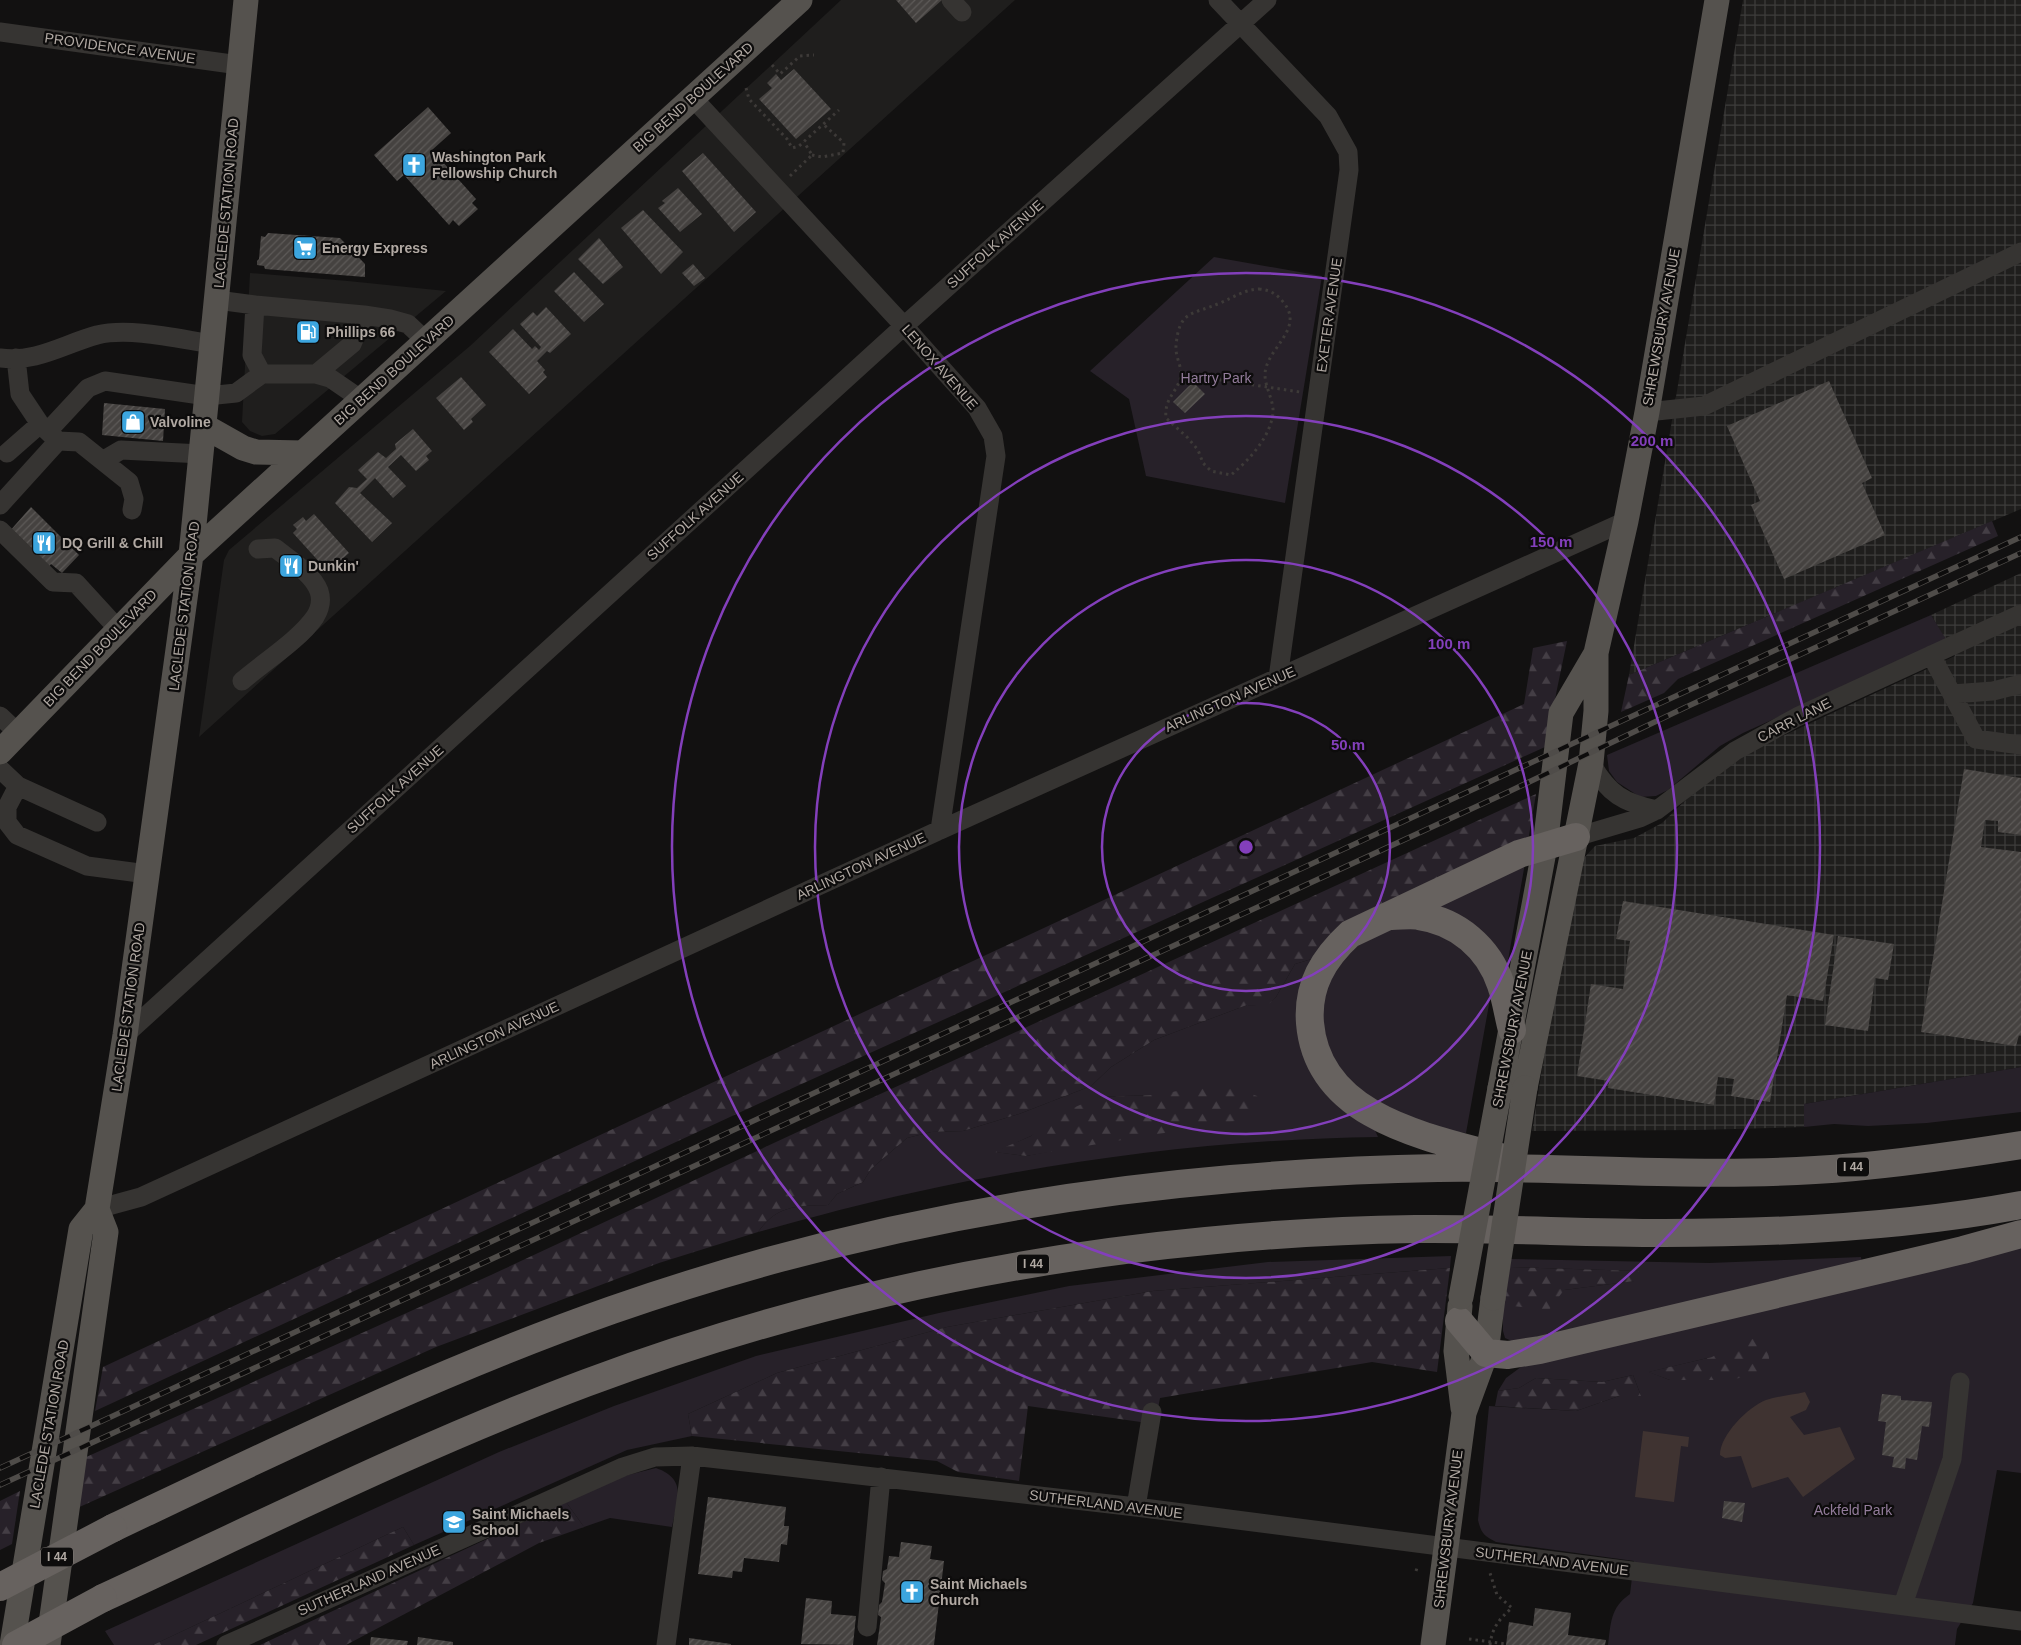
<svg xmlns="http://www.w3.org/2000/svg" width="2021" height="1645" viewBox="0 0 2021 1645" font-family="Helvetica,sans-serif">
	<defs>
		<pattern id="industrial-grid" width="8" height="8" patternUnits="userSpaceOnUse" patternTransform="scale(1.25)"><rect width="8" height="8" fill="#1f1e1d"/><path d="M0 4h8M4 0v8" fill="none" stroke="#3d3c3b"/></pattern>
		<pattern id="forest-firs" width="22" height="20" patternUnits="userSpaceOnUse" patternTransform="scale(1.25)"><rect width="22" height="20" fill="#272129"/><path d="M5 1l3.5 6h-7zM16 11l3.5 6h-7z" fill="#443e45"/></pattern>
		<pattern id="building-hatch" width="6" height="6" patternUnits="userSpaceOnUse" patternTransform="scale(1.25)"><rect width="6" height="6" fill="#454240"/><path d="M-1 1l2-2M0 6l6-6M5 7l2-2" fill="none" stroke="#5d5a58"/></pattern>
	</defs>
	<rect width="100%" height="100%" fill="#121111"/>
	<path fill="#1f1e1d" d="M841,0H1015L199,737L224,560L229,550L470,346Z
		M250,273L348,281L446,291L275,434L262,436L250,431L242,422Z"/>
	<path fill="url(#industrial-grid)" d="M1743,0H2021V509L1629,675Z
		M2021,573V1067L1804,1104V1127L1698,1130L1532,1131L1550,1019L1583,859L1595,846L1634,838L1662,823L1689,797L1742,755L1955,656L1931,615Z"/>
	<path fill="#272129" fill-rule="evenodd" d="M1214,257L1322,276L1285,503L1146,476L1129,399L1090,371Z
		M1931,615L1947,641L1743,733L1720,746L1668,790L1656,796L1640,797L1617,782L1609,771L1607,755Z
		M1525,863L1506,972L1425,908Z
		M1406,924L1459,939L1488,984L1490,999L1466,1133C1441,1130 1416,1128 1393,1116C1380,1108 1356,1090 1345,1079C1311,1043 1317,982 1351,948C1365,935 1389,930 1406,924Z
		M1315,958L1298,1014L1374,1128L1378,1137C1223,1139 1067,1159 916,1192C863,1203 810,1218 758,1232C777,1205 797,1206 828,1205L837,1194L863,1182L871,1169L907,1138L931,1132L963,1131L1019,1114L1091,1086L1111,1067L1154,1040L1247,1005L1266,1006L1276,997L1295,964ZM1152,1095L1093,1143L1026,1156L996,1152L1031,1136L1099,1097Z
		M2021,1067V1112L1927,1123L1868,1126L1834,1124L1804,1127V1104Z
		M2021,1245V1473L1997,1470L1973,1603L1957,1629L1955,1645H1608C1611,1623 1610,1608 1630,1594L1634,1561L1496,1542C1484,1536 1481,1533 1478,1520L1489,1406L1576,1411L1619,1396H1641L1633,1375L1602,1382L1536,1378L1519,1388L1498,1391L1506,1378L1525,1364ZM1712,1357L1730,1380H1670L1649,1372Z
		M1451,1256L1450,1268L1153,1291L947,1327L777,1373L688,1414L692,1436L627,1450L414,1545L403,1527L153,1645H114L105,1631L499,1452L614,1406L756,1356L939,1313L1069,1286L1268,1262Z
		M1861,1257L1862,1264L1516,1343L1505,1338L1503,1331V1305L1564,1290L1634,1281L1638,1271L1510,1267L1511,1259L1709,1263Z
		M656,1468C688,1479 677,1501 672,1527L610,1518L584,1527L566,1502L624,1476Z"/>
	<path fill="url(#forest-firs)" d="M1992,521L1998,536L1678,679L1664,693L1621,712L1629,675Z
		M1567,641L1545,747L784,1092L95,1411L103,1367L1524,704L1533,648Z
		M1536,794L1528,841L1315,958L1295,964L1276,997L1266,1007L1247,1005L1154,1040L1111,1067L1091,1086L1019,1114L963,1131L931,1132L907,1138L871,1169L863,1182L837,1194L828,1205C797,1206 777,1205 758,1232L659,1263L436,1347L75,1509L84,1458L491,1275L819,1122Z
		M1223,1084L1257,1096L1264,1108L1242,1120L1026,1156L994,1152L1031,1136L1055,1116L1098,1097L1152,1095Z
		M1510,1267L1639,1271L1635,1281L1564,1290L1549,1310L1504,1305Z
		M1450,1268L1437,1372L1372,1362L1160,1398L1155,1424L1028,1406L1019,1481L958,1472L937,1461L692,1436L688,1414L777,1373L947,1327L1153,1291Z
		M1749,1337L1767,1345L1771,1371L1730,1380H1670L1648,1372L1712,1357Z
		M1633,1375L1641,1396H1619L1576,1411L1495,1406L1498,1391L1519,1388L1536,1378L1602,1382Z
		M20,1491L12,1544L0,1550V1501Z
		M566,1502L584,1527L539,1543L346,1645H260Z
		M403,1527L414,1545L196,1645H153Z"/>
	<path fill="#3f3331" d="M1805,1392L1810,1402L1806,1410L1790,1417L1804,1435L1840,1427L1855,1459L1803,1497L1788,1477L1752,1488L1741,1456L1725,1458L1720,1455C1720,1435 1748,1407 1766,1400C1778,1396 1792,1395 1805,1392Z
		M1643,1431L1689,1437L1688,1447L1681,1446L1674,1502L1635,1497Z"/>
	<path fill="url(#building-hatch)" d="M896,0H942L916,23Z
		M794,69L831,109L796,139L759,99L772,88L767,83L776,74L781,80Z
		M428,107L451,133L432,150L476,199L472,203L478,209L459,226L453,220L449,225L404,175L397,181L374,155Z
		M703,153L756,212L734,232L682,171Z
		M678,188L702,214L680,232L658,208L665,203L662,201Z
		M643,210L683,252L661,274L621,228Z
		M268,233L340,238L365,264V277L265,269L264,266L257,265V261L259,259L261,236L265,237Z
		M599,238L623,267L603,284L578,259Z
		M693,264L705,278L694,286L682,273Z
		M574,272L604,304L584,322L554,291Z
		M546,307L571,334L550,353L547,351L537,361L545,370L543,372L547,377L529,394L489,352L513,329L532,349L535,346L539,350L541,347L520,324L533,312L537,316Z
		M461,377L486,405L471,419L473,422L464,430L436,398Z
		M1829,381L1872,478L1862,483L1885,535L1784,579L1751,505L1760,501L1727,426Z
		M1193,382L1205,394L1185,413L1173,402Z
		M104,403L165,409L163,441L102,435Z
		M413,429L432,451L426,456L429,460L416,471L401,455L388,467L406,486L393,498L375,478L360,493L392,523L372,542L335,503L349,487L357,488L367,479L358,470L378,452L386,458L396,449L395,444Z
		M31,507L79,555L62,573L51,564L47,569L9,532Z
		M314,514L349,553L332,568L327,563L323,566L293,533L297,529L293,525L303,517L306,521Z
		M1964,769L2021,778V835L1998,832V821L1985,820L1981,847L2021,852V1035H2019L2016,1046L1921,1032Z
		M1623,901L1834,935L1823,1001L1787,995L1770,1102L1731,1096L1734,1079L1718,1077L1714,1105L1608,1088L1609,1081L1577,1076L1591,984L1623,989L1630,941L1616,939Z
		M1838,936L1894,944L1888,980L1875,978L1868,1031L1825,1025Z
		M1882,1394L1901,1396V1400L1932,1402L1929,1427L1922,1426L1917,1460L1906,1458L1905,1469L1892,1467L1894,1457L1882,1455L1886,1422L1878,1421Z
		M708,1497L786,1507L784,1526H789L787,1545L781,1544L779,1562L744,1558L742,1572L733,1571L732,1578L698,1574Z
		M1724,1501L1745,1503L1742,1522L1722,1518Z
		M901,1542L932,1546L930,1559L944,1561L934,1645H877L881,1617L878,1615L879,1605L882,1602L885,1583L882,1580L883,1571L887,1569L889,1556L899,1557Z
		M806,1598L832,1601L831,1614L856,1616L853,1645L801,1644Z
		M1535,1608L1571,1613L1568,1635L1606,1640L1605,1645H1506L1509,1622L1533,1626Z
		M371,1637L408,1641L407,1645H370Z
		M418,1637L453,1642V1645H417Z
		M689,1638L731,1644V1645H689Z"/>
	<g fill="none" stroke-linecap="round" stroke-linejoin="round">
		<path stroke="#3d3a38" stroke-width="3" stroke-dasharray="2.5 4" stroke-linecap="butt" d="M772,65L780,74L800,56L814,55
			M746,88L749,99L787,139L792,148L799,146L839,110
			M812,155L822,157L843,153L844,143L823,124
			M790,176L812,155L804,142
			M1259,289C1270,290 1277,294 1284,303C1305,330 1265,349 1265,375C1265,387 1274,401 1273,413C1270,438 1249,460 1231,475L1211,471L1203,463L1198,450L1188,438L1166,418C1164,398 1177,393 1181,376C1182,367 1175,356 1176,346C1179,309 1193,315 1220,303C1234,297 1244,290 1259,289Z
			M1181,374L1300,392
			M1416,1571L1417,1568
			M1469,1639L1506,1644
			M1490,1645C1492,1628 1499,1619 1512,1608L1497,1595L1490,1573"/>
		<path stroke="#363432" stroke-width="19" d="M951,0L962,12
			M1218,0L1328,116L1348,152L1349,170L1278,678
			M0,32L239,65
			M692,97L904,326L977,408L993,436L996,456L940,830
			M217,300L255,305
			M364,315L390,319L408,324L426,341
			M0,358C36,363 64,344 97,335C130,327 179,339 213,344
			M16,358L20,394L40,424L58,441L79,442L129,482L134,499L132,510
			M316,374L352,344L364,315L255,305L252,355L262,374H316L330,378L362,400
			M1647,412L1704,406L2021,252
			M48,431L88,388L105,381L207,396L236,393L262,374
			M7,453L40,424
			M104,460L121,450L202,454
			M0,505L58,441
			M0,530L53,582L76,583L119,630
			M1931,655L1976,739L2021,745
			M242,681C264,662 299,640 315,617C320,609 322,600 319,591C312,573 290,560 275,548L258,549
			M1952,694L1993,691L2021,684
			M0,716L18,733
			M1591,763C1608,794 1624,803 1657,810
			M0,769L18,786L97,822
			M18,786L7,807V822L17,835L87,866L147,874
			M1576,837L1640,818L1657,810L1735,751L1797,717L2021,614
			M125,1035L904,326L1267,0
			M97,1209L141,1197L940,830L1626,521
			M1136,1507L1152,1412
			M1903,1605L1952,1459L1960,1382
			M867,1627L881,1477
			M226,1645L623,1467L655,1457L692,1456L1136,1507L2021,1621
			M666,1645L692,1456"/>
		<path stroke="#55524e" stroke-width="25" d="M204,426L243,448L256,452L303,453
			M0,752L191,555L800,0
			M1500,1088L1545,846L1561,713L1595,655
			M1525,1088L1591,763L1596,711V653L1626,521L1647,412L1717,0
			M1460,1306L1456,1351L1463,1408
			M12,1645L81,1229L97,1209L125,1035L191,555L246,0
			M48,1645L106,1232L97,1209
			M1433,1645L1464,1413L1486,1353L1493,1298"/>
		<path stroke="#67625f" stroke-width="28" d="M1392,916C1401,916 1411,914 1419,916C1457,921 1489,948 1501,985C1506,999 1508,1015 1512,1030
			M1508,1159C1432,1138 1318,1120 1310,1023C1307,985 1324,958 1350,934L1519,854L1576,837
			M1459,1321L1486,1353L1508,1355L1540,1350L1963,1250L2021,1234
			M113,1528C277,1450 441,1370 612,1310C812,1240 1021,1197 1231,1179C1300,1173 1369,1169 1438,1168C1564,1166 1689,1178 1815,1170C1884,1166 1952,1156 2021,1145
			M103,1598C263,1524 421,1445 586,1383C784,1309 995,1261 1206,1241C1275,1234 1345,1230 1415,1229C1498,1228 1581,1233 1664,1233C1783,1233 1903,1227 2021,1205"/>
		<defs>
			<path id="rail" d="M0,1468L2021,537
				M0,1485L1508,792L1684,708L2021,553"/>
		</defs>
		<use href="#rail" stroke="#4f4c49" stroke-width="5.5"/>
		<use href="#rail" stroke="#0d0c0c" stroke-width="4" stroke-dasharray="11" stroke-linecap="butt"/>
		<path stroke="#55524e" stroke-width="25" d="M1461,1297L1500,1088
			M1493,1298L1525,1088"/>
		<path stroke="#67625f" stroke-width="28" d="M0,1587L113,1528
			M16,1645L103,1598"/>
	</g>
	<g fill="none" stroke="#833fbb" stroke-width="2.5">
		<circle cx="1246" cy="847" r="144"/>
		<circle cx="1246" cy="847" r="287"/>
		<circle cx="1246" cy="847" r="431"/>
		<circle cx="1246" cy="847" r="574"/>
	</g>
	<defs>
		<symbol id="church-square" viewBox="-11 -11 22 22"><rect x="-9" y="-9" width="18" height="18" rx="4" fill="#3ca5de" stroke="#0d0c0c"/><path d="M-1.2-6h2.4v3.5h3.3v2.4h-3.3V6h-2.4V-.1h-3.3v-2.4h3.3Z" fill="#fff"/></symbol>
		<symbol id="supermarket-square" viewBox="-11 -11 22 22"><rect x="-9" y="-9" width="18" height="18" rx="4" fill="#3ca5de" stroke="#0d0c0c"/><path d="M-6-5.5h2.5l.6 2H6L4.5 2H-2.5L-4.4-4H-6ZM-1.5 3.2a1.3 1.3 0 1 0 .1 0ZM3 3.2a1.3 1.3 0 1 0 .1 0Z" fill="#fff"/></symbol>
		<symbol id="fuel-square" viewBox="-11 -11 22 22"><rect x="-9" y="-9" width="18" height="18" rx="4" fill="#3ca5de" stroke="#0d0c0c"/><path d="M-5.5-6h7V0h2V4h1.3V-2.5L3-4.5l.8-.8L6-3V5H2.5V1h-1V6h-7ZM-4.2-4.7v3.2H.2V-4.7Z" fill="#fff"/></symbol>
		<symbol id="shop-square" viewBox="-11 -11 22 22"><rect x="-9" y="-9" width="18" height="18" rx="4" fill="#3ca5de" stroke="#0d0c0c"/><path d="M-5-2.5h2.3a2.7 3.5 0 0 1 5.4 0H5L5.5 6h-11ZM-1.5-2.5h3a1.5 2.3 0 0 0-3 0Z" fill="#fff"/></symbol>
		<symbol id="restaurant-square" viewBox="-11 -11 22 22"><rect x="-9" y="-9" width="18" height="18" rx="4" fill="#3ca5de" stroke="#0d0c0c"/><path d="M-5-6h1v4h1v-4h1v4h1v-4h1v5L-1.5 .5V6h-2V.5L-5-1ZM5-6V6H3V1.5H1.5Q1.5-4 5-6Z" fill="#fff"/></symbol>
		<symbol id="school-square" viewBox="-11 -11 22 22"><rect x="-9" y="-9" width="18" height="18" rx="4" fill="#3ca5de" stroke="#0d0c0c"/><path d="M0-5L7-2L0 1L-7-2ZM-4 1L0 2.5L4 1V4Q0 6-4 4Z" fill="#fff"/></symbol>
	</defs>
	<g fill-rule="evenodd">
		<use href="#church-square" x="400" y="151" width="28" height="28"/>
		<use href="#supermarket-square" x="291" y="234" width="28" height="28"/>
		<use href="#fuel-square" x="294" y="318" width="28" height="28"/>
		<use href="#shop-square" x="119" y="408" width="28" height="28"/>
		<use href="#restaurant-square" x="30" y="529" width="28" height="28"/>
		<use href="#restaurant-square" x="277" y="552" width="28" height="28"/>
		<use href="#school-square" x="440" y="1508" width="28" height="28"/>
		<use href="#church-square" x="898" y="1578" width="28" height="28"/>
	</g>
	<g text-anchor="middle" stroke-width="4.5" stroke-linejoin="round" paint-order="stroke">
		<g fill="#0d0c0c" stroke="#807a76" stroke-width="1">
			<rect x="1837" y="1157.5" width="32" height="19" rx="4"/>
			<rect x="1017" y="1254.5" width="32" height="19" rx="4"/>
			<rect x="41" y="1547.5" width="32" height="19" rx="4"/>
		</g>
		<g font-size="12" font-weight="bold" fill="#b1a9a3">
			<text x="1853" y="1171">I 44</text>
			<text x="1033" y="1268">I 44</text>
			<text x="57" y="1561">I 44</text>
		</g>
		<g font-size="14" fill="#b1a9a3" stroke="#0d0c0c">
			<text transform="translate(120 48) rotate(8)" y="5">PROVIDENCE AVENUE</text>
			<text transform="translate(693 97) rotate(-42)" y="5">BIG BEND BOULEVARD</text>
			<text transform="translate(226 203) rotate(-85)" y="5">LACLEDE STATION ROAD</text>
			<text transform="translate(995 244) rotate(-42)" y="5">SUFFOLK AVENUE</text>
			<text transform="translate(1329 315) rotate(-82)" y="5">EXETER AVENUE</text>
			<text transform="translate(1661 327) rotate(-80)" y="5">SHREWSBURY AVENUE</text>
			<text transform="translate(940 367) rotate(49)" y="5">LENOX AVENUE</text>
			<text transform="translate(394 370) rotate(-42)" y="5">BIG BEND BOULEVARD</text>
			<text transform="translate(695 516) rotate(-42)" y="5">SUFFOLK AVENUE</text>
			<text transform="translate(184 606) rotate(-83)" y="5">LACLEDE STATION ROAD</text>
			<text transform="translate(100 648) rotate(-46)" y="5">BIG BEND BOULEVARD</text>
			<text transform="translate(1230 699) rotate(-24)" y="5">ARLINGTON AVENUE</text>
			<text transform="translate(1794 720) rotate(-27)" y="5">CARR LANE</text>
			<text transform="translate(395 789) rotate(-42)" y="5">SUFFOLK AVENUE</text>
			<text transform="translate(861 866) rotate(-25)" y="5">ARLINGTON AVENUE</text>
			<text transform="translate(128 1007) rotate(-82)" y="5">LACLEDE STATION ROAD</text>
			<text transform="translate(1512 1029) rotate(-79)" y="5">SHREWSBURY AVENUE</text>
			<text transform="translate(494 1035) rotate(-25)" y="5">ARLINGTON AVENUE</text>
			<text transform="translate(49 1424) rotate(-80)" y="5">LACLEDE STATION ROAD</text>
			<text transform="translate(1106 1504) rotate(7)" y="5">SUTHERLAND AVENUE</text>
			<text transform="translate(1448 1529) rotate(-83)" y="5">SHREWSBURY AVENUE</text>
			<text transform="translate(1552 1561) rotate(7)" y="5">SUTHERLAND AVENUE</text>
			<text transform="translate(369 1580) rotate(-24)" y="5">SUTHERLAND AVENUE</text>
		</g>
		<g font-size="14" font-weight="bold" fill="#b1a9a3" stroke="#0d0c0c" text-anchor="start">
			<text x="432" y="162">Washington Park<tspan x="432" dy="16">Fellowship Church</tspan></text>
			<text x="322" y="253">Energy Express</text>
			<text x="326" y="337">Phillips 66</text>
			<text x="150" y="427">Valvoline</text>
			<text x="62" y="548">DQ Grill &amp; Chill</text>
			<text x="308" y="571">Dunkin'</text>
			<text x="472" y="1519">Saint Michaels<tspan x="472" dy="16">School</tspan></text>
			<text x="930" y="1589">Saint Michaels<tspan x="930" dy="16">Church</tspan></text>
		</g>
		<g font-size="14" fill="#937c9b" stroke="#0d0c0c">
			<text x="1216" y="383">Hartry Park</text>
			<text x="1853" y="1515">Ackfeld Park</text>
		</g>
	</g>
	<circle cx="1246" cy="847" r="8" fill="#833fbb" stroke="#0d0c0c" stroke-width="2.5"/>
	<g font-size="15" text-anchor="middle" font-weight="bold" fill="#833fbb" stroke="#0d0c0c" stroke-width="4.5" stroke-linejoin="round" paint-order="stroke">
		<text x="1652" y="446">200 m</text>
		<text x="1551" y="547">150 m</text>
		<text x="1449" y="649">100 m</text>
		<text x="1348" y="750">50 m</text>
	</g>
</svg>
